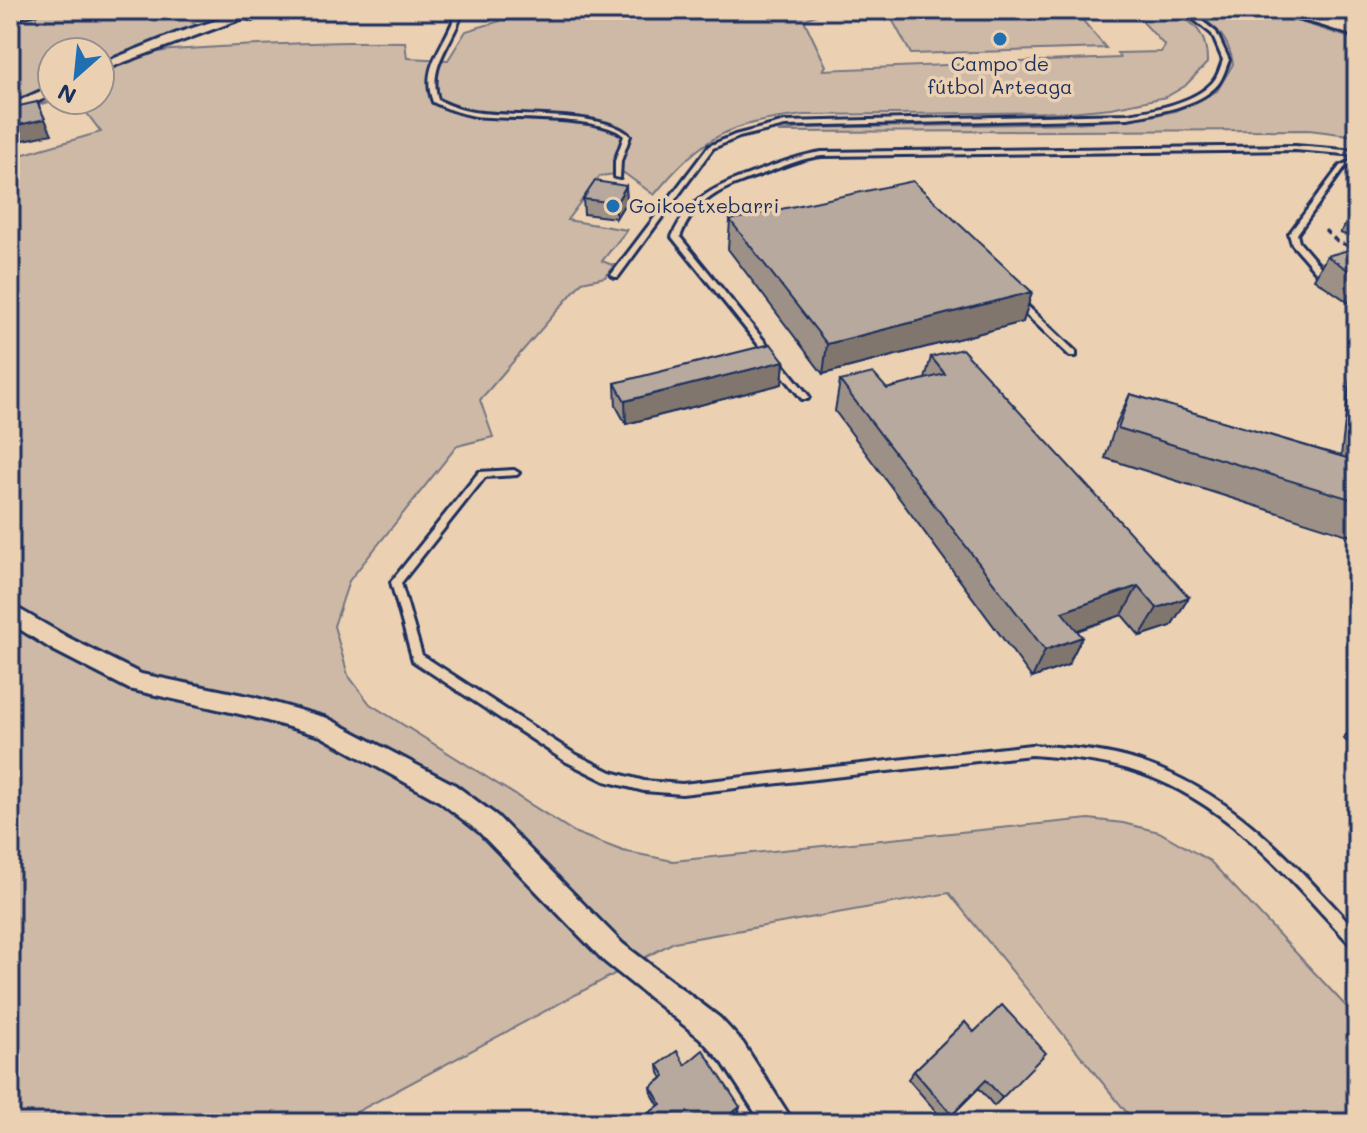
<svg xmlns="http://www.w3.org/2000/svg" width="1367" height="1133" viewBox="0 0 1367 1133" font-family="Mali,sans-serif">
	<rect width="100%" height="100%" fill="#ebd1b2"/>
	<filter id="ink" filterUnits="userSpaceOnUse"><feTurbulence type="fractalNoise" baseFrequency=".0125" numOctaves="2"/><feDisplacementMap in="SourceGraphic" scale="16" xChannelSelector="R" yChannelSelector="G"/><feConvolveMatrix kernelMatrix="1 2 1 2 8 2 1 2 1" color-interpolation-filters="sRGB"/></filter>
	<g filter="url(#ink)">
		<path fill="#cdb9a6" stroke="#747482" stroke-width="2" d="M10,10H197L189,20L196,25L118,56C136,62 153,51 171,50C249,45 326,41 405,42L407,58L448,60L466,31L500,21L498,12L493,10H556L580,17L593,10H1074L1106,48L911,54L887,10L820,13L804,20L826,66L823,70L1120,58L1117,53L1161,52L1165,46L1132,10C1170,10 1208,15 1207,63L1185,86L1166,97L1111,108L1070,112L804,115C728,123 703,136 654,195L624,173L600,176L567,220L627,230L602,261L615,266L605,277L582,282L480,400L493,437L457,446L349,581L334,626L348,675L370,704L576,833L623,851L673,861L1089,819L1123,823L1159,832L1210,861L1357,1018V1123H1135L949,893L674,942L351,1115L353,1123H10V158L101,132L77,100H100V52H52V100H56L10,113Z
			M1192,10H1263L1357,40V136L1309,130L778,132L802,128L1076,123L1141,118L1175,111L1217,91L1233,64C1229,37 1214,25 1192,10Z"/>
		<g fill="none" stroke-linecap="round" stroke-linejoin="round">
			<defs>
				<path id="lane" d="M457,10H463C454,43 427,64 438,100C449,105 460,110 473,112C510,118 606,110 630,136L621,161L620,178L615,177V161L624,136C603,115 508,120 475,116C460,113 447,109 433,102C419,65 448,44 457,10Z
					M1182,10H1188L1216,32L1229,60C1226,67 1223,78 1218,84C1200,106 1155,113 1128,118L785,126L739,137L713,148L618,277H615L611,275L709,146L735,135L785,122L1128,114C1154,110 1193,103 1212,83C1218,77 1220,68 1223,60L1212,34Z
					M1295,146L1357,151V155L1295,150L822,156C803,158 786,165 768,172C729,186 696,195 680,237L808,395L809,397L808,399H802L672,237C690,194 721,185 761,170C781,163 800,155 822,152Z
					M1357,158V162L1344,168L1297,234L1299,242L1324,271L1320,273H1317L1292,244L1289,234L1340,166Z
					M1013,298H1019L1076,352V356H1070L1013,302Z
					M514,470L519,473L517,475L485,477L401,583L422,655L573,753L611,772L644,781L682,784L1031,745C1068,748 1106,750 1141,762C1235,794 1291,861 1357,931V948L1352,946C1289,878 1230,804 1140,773C1105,760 1067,758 1031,755L682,794L644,791L605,781L565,761L413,661L391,582L479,472Z"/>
				<path id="street" d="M249,10H265L100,71V64L177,33Z
					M1275,10H1291L1357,30V37Z
					M52,86V95L10,114V105Z
					M10,604L69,638L141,674L253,697L327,718L455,785L497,816L623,944L720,1018L743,1043L794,1123H762L723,1063L700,1038L605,962L479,832L439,801L321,736L253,717L129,689L53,650L10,623Z"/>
				<path id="highway" d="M1275,10H1307L1357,22V34L1277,14Z"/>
			</defs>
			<use href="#lane" stroke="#1b2f5e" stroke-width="6"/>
			<use href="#street" stroke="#1b2f5e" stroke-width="6"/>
			<use href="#highway" stroke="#1b2f5e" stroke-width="6"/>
			<path stroke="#1b2f5e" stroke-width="3" stroke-dasharray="6 5" stroke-linecap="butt" d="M1325,230L1337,241L1357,250"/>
			<use href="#lane" fill="#ebd1b2" fill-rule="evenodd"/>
			<use href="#street" fill="#ebd1b2" fill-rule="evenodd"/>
			<use href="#highway" fill="#ebd1b2" fill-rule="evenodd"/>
		</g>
		<path fill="#9d9187" stroke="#1b2f5e" stroke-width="2" d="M242,10H273L252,22L246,20Z
			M583,199L627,200L616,218L584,214Z
			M1357,205V239L1340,233Z
			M730,220L1032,292L1023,322L823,374L728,249Z
			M1357,253V308L1314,279L1327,256Z
			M931,357L1189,597L1171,626L1140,636L1122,615L1077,631L1082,637L1068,665L1032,678L835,411L840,381L887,389L925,379Z
			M784,361L782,384L626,424L616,406L615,383Z
			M1357,363V538L1105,458L1116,424L1130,394L1341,456L1351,371Z
			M1357,724V751L1343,738Z
			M965,1022L1002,1098L994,1106L979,1088L945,1122L908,1079L914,1071Z
			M658,1065H685L738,1115L727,1123H641V1119L659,1106L652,1094L651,1087L662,1078L659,1073Z"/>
		<path fill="#80766e" stroke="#1b2f5e" stroke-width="2" d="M28,10H35L37,15L10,22V14Z
			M227,10H239L228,14Z
			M249,10H273L252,22Z
			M37,102L52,134L10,143V127Z
			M626,186L627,200L616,218V203Z
			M1032,292L1023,322L823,374L827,344Z
			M784,361L782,384L626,424L625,401Z
			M1138,586L1122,615L1048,640L1062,612Z
			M1189,597L1171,626L1140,636L1157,608Z
			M1082,637L1068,665L1032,678L1045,650Z
			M740,1107L738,1115L727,1123H719Z"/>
		<path fill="#b7a99d" stroke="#1b2f5e" stroke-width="2" d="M10,10H28L10,14Z
			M37,102L45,119L10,127V108Z
			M595,181L626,186L616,203L583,199Z
			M913,181L1032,292L827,344L730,220Z
			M1352,249L1357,253V276L1327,256Z
			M771,344L784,361L625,401L615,383Z
			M962,349L1189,597L1157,608L1138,586L1062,612L1082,637L1045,650L840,381L873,373L887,389L945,374L931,357Z
			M1130,394L1357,461V501L1118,428Z
			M1002,1005L1046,1053L1002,1098L986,1080L952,1115L914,1071L965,1022L974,1032Z
			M703,1050L740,1107L719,1123H643L641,1119L661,1104L651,1087L665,1076L658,1065L677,1051L685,1065Z
			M553,1112L558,1123H534Z"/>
	</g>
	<g fill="#1f6fb2" stroke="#ebd1b2" stroke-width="3">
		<circle cx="1000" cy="39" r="8"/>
		<circle cx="613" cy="206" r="8"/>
	</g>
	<g text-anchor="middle" stroke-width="7" stroke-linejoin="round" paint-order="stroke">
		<g font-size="20" fill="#1b2f5e" stroke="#ebd1b2">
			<text x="1000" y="71">Campo de<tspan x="1000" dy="23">fútbol Arteaga</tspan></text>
			<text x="629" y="213" text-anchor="start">Goikoetxebarri</text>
		</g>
	</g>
	<rect width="1367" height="1133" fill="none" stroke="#ebd1b2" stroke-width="40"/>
	<rect x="20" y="20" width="1327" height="1093" fill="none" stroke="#1b2f5e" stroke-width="3" filter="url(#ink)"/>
	<g transform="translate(76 76) rotate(207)"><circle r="38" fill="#ebd1b2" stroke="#989090" stroke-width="2"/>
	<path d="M0-6L14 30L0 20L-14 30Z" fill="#1f6fb2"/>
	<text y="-12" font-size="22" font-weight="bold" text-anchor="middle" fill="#1b2f5e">N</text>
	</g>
</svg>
